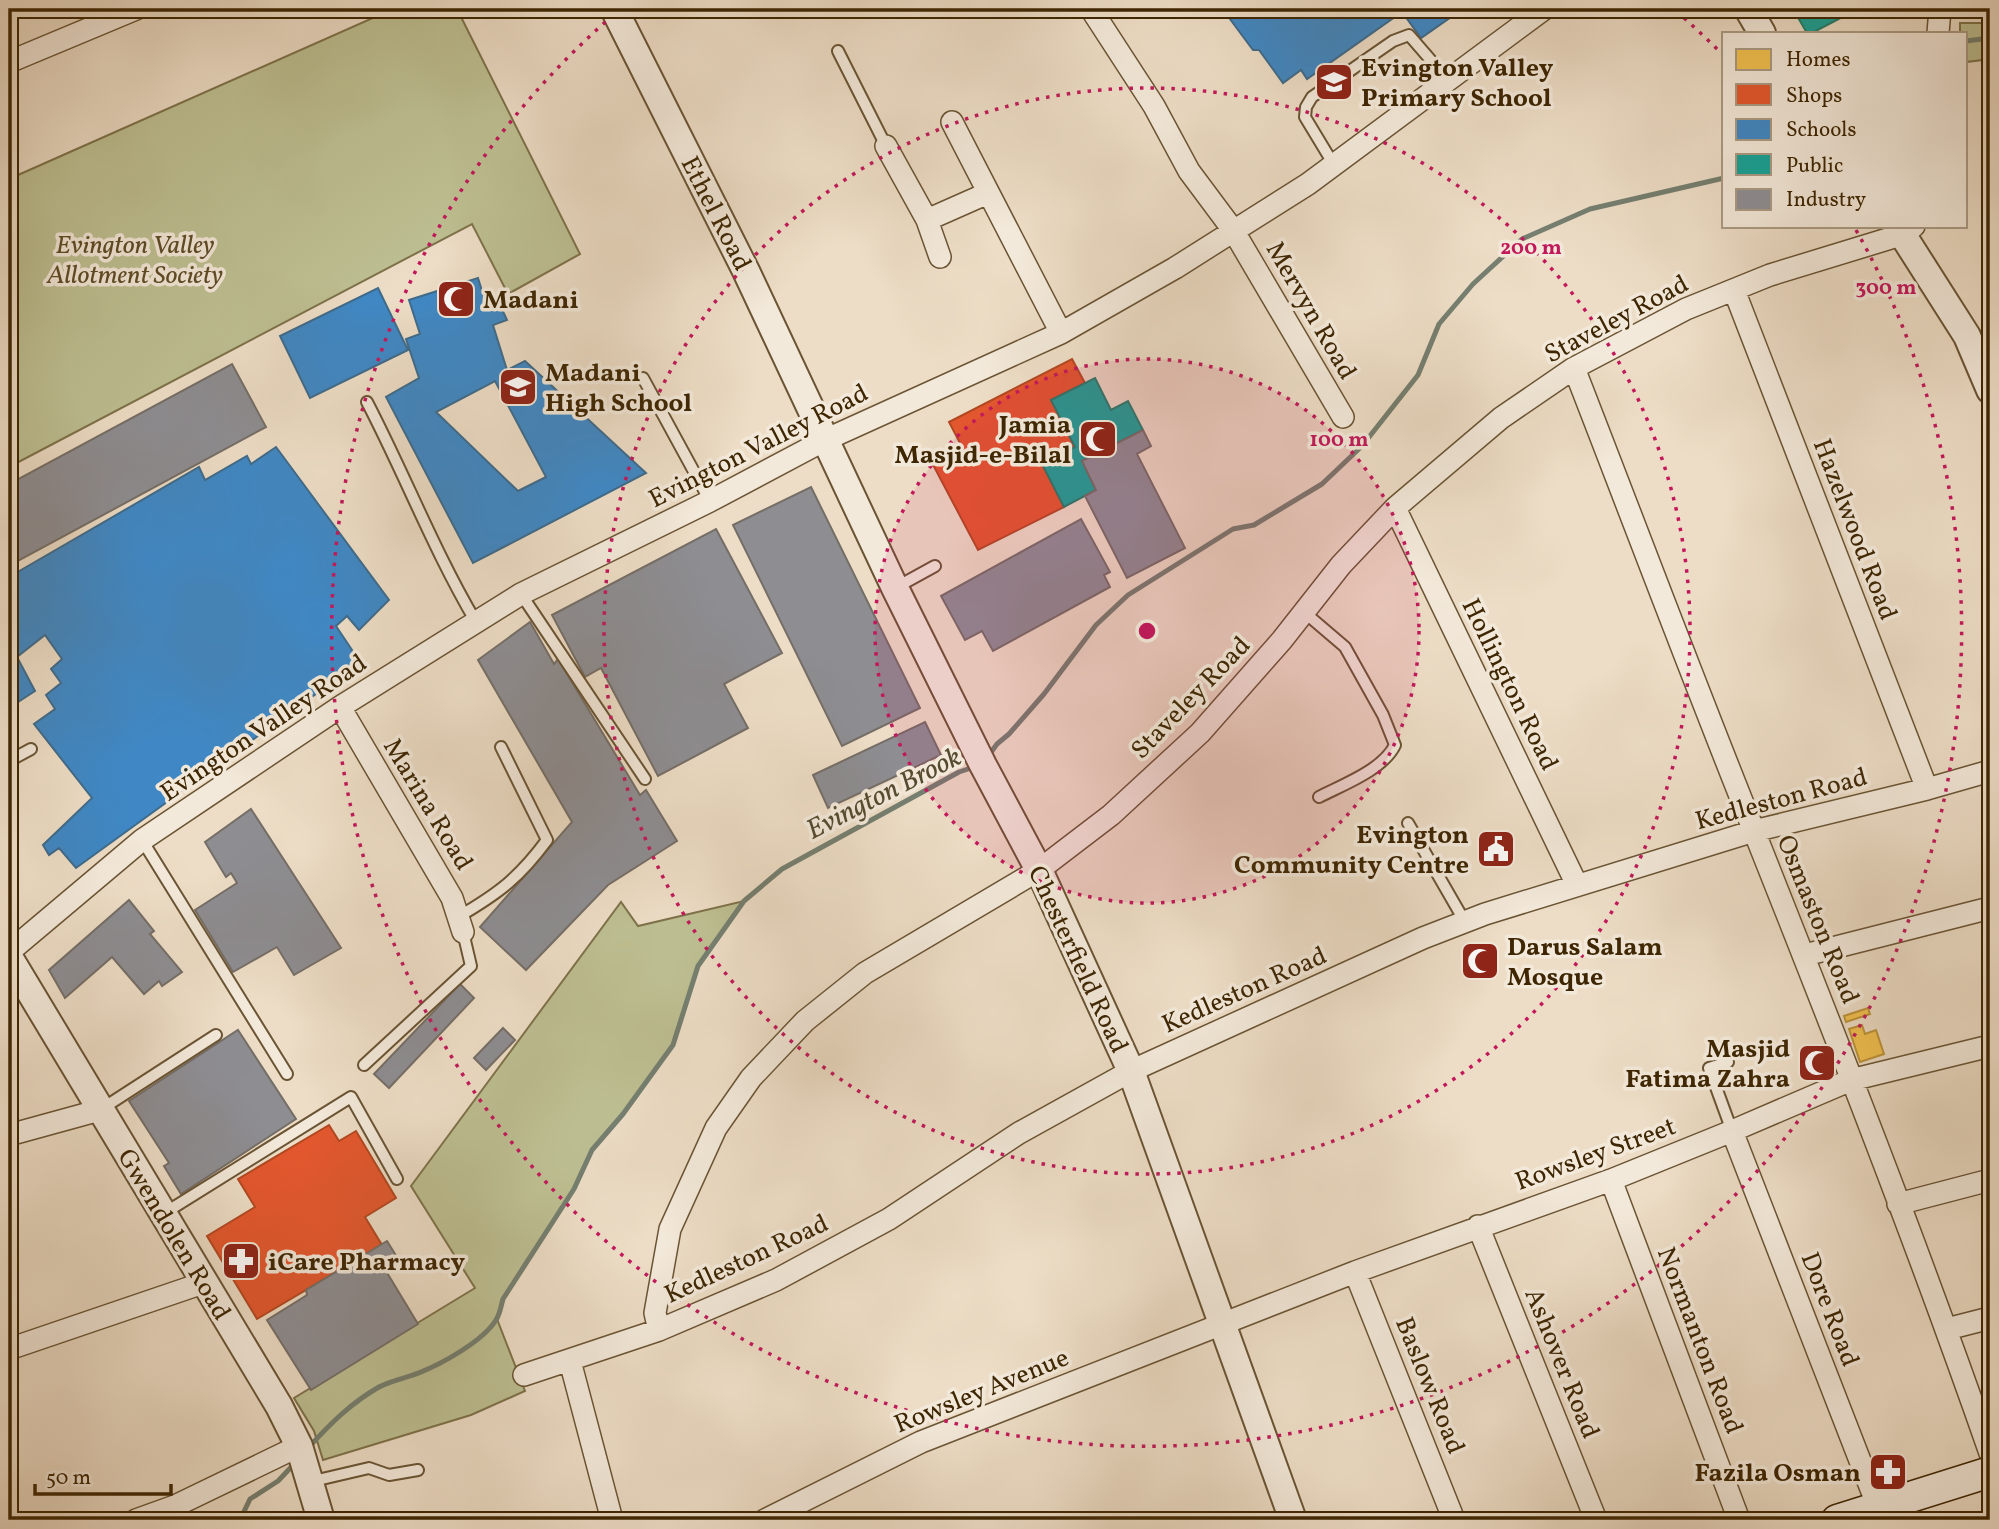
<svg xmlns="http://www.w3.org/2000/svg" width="1999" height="1529" viewBox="0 0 1999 1529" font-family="Vollkorn,serif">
	<rect width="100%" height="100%" fill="#edddc6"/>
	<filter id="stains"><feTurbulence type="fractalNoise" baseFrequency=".00286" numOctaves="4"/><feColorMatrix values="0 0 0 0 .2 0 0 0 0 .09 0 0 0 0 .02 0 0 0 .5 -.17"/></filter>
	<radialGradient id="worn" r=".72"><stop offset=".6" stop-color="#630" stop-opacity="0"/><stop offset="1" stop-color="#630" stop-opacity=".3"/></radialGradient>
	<path fill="#bdbf92" stroke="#7e724a" stroke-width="2" d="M393,9H457L580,254L508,294L472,224L9,467V179Z
		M1960,23H1990V59L1966,62V33H1960Z
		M744,901L698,966L673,1045L623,1114L592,1150L574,1189L503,1299L497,1319L525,1391L471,1415L323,1460L314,1431L294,1398L475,1288L411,1186L621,902L638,926Z"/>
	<path fill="#f2c14e" stroke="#bc9238" stroke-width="2" d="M1868,1008L1870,1014L1846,1022L1844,1016Z
		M1862,1025L1865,1034L1876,1030L1884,1054L1860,1062L1849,1029Z"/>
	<path fill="#e4572e" stroke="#b24821" stroke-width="2" d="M1072,359L1085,383L1051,400L1075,447L1042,464L1064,507L978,550L931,461L961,445L949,422Z
		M329,1125L339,1141L356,1131L396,1198L365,1217L382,1245L257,1319L207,1236L255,1207L238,1179Z"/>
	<path fill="#3f88c5" stroke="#3f6b8b" stroke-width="2" fill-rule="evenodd" d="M1235,9H1460L1461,10L1421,38L1402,12L1307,79L1301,70L1283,83L1259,50H1253L1227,15Z
		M478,278L488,310L500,305L507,320L493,325L507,370L525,361L646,473L473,563L386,397L419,378L406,339L420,334L409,300ZM495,381L546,477L518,491L436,412Z
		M378,288L408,350L310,398L280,336Z
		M276,447L389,600L359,630L347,616L336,626L360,662L76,868L59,848L49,855L43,845L92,798L34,724L55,709L46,695L61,683L51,669L62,659L45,635L17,657L35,691L9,708V577L199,467L205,480L247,456L251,464Z"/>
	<path fill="#17a398" stroke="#237e6b" stroke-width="2" d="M1793,9H1852L1854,11L1812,33H1807Z
		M1095,378L1111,410L1128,401L1143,430L1082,461L1096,490L1064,507L1042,464L1075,447L1051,400Z
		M1481,946L1491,970L1479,976L1468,952Z"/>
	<path fill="#8d8d92" stroke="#756e67" stroke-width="2" d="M232,364L266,427L16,562L9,548V484Z
		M1143,430L1151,446L1137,454L1185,548L1127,578L1085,496L1096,490L1082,461Z
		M811,487L920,708L842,746L733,525Z
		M1081,519L1110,572L1104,575L1110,587L993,651L982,631L965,640L941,596Z
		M716,529L782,653L724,684L748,728L658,776L601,668L585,677L552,615Z
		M530,622L554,664L558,659L640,795L646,790L677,841L608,885L526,970L480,927L572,822L478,660Z
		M925,722L941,755L828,808L813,775Z
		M251,809L341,948L294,975L277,947L233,972L195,910L237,883L231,873L226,877L205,842Z
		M129,900L154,931L150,934L182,972L162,986L159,981L144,994L112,957L65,998L49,970Z
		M460,984L474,998L389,1088L374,1074Z
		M503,1028L515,1040L486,1070L474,1058Z
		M238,1030L296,1119L181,1194L164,1166L169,1163L129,1101Z
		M387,1241L400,1262L386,1271L418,1324L311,1390L267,1320L307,1295L306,1290Z"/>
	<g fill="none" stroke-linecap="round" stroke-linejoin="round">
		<path stroke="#757f70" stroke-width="5" d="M1966,41L1990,38
			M989,755L997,744L1009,734L1044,694L1096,625L1128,595L1233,529L1254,525L1322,484L1362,446L1418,375L1439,324L1473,284L1522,239L1590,209L1724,178
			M309,1447C331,1423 351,1403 379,1387C392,1380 407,1378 421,1372C443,1363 483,1341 496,1320C500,1314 501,1306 503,1299L574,1189L592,1150L623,1114L673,1045L698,966L744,901L782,869L959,772L974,767
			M240,1520L250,1499L278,1481L296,1462"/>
		<defs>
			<path id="service" d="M838,51L886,146
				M1334,165L1305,117L1306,107L1312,97L1393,41L1409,35L1448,80
				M643,378L710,501
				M367,402C405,475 434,551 476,622
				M895,588L935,566
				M521,594L645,779
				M1304,612L1345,647L1383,715L1395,745C1383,770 1342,785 1319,797
				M9,761L31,749
				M1408,823L1465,922
				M142,840L287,1074
				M458,917C499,893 519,878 547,840L501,747
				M1728,1062L1709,1068L1732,1131
				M364,1065L471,966L463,932
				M100,1110L216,1035
				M163,1214L351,1097L397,1179
				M309,1482L369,1468L389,1475L418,1470"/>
			<path id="minor" d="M1091,9L1154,106L1189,171L1233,230L1343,417
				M1938,33L1940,9
				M9,62L136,9
				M952,122L1061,333
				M886,146L927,220L940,257
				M927,220L988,193
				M1734,290L1927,789
				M1574,368C1634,522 1692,677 1754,831C1836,1037 1917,1244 1990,1453
				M1395,508L1577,885
				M340,707L452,898L463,932
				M9,952L142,840L340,707L521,594L710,501L825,440L1061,333L1175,268L1308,184L1544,9
				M1805,955L1990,908
				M1732,1131L1878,1507
				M9,1135L100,1110
				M1611,1180L1739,1520
				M1898,1204L1990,1180
				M1478,1226L1596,1520
				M1355,1272L1454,1520
				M1947,1329L1990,1318
				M659,1330L655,1313L670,1229L716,1128L751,1078L805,1021L865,973L1039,870L1111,815L1200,733L1282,640L1341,565L1395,508L1501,418L1574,368L1686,309L1770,275L1904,234L1914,226
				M9,1349L203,1283
				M570,1361L612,1520
				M524,1375L659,1330L776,1280L889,1219L1019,1133L1131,1071L1423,938L1485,914L1754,831L1927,789L1990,771
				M136,1520L175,1506L299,1446
				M765,1520L921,1442L1355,1272L1611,1180L1732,1131L1851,1080L1990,1046"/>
			<path id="tertiary" d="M614,9L746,271L895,588L983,765L1039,870L1131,1071L1293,1520
				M1748,9L1762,33
				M1897,226L1967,336L1990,390
				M9,957L279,1406L299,1446L321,1520"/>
			<path id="secondary" d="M1837,1520L1990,1472"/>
		</defs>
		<use href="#service" stroke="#6a5434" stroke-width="14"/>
		<use href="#minor" stroke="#6a5434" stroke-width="24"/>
		<use href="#tertiary" stroke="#6a5434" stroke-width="30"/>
		<use href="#secondary" stroke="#3e2603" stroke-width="33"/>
		<use href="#service" stroke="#f3e9da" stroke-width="10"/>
		<use href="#minor" stroke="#f3e9da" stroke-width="21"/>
		<use href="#tertiary" stroke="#f3e9da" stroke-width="26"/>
		<use href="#secondary" stroke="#f3e9da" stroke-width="30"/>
	</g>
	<circle cx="1147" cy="631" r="272" fill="#c2185b" fill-opacity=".12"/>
	<g fill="none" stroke="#c2185b" stroke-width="3.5" stroke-dasharray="3.5 7">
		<circle cx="1147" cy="631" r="272"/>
		<circle cx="1147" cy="631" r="543"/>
		<path d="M1676 11A815 815 0 0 1 1723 55M1856 230A815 815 0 1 1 618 11"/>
	</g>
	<defs>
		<symbol id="school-square" viewBox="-11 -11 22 22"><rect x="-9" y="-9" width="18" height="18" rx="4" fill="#8f2418" stroke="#f3e9da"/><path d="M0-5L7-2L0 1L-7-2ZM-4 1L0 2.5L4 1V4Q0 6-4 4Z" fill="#fff"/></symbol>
		<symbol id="mosque-square" viewBox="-11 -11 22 22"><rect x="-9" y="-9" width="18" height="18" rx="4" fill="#8f2418" stroke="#f3e9da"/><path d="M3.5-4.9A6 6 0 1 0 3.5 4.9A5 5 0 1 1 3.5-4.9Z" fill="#fff"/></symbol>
		<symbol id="civic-square" viewBox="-11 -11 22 22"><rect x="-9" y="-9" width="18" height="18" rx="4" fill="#8f2418" stroke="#f3e9da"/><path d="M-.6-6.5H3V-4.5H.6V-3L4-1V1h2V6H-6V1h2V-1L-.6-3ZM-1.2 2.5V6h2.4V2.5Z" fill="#fff"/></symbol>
		<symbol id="pharmacy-square" viewBox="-11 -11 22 22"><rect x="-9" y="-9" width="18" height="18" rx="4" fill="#8f2418" stroke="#f3e9da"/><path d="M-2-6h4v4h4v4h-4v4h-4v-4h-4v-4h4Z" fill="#fff"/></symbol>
	</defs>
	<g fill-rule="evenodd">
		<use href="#school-square" x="1312" y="60" width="44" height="44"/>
		<use href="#mosque-square" x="434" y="277" width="44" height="44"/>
		<use href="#school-square" x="496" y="365" width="44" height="44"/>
		<use href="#mosque-square" x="1076" y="417" width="44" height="44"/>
		<use href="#civic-square" x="1474" y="827" width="44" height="44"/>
		<use href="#mosque-square" x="1458" y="939" width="44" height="44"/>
		<use href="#mosque-square" x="1795" y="1041" width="44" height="44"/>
		<use href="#pharmacy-square" x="219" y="1239" width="44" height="44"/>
		<use href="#pharmacy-square" x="1866" y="1450" width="44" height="44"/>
	</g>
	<g text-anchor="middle" stroke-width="7" stroke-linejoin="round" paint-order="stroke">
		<g font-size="26" font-weight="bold" fill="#3e2603" stroke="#f3e9da" text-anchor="start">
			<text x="1361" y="76">Evington Valley<tspan x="1361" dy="30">Primary School</tspan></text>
			<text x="483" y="308">Madani</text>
			<text x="545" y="381">Madani<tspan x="545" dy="30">High School</tspan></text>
			<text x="1071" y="433" text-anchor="end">Jamia<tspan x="1071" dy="30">Masjid-e-Bilal</tspan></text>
			<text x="1469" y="843" text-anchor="end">Evington<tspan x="1469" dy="30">Community Centre</tspan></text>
			<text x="1507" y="955">Darus Salam<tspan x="1507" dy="30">Mosque</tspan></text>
			<text x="1790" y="1057" text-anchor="end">Masjid<tspan x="1790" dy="30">Fatima Zahra</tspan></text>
			<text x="268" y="1270">iCare Pharmacy</text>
			<text x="1861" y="1481" text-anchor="end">Fazila Osman</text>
		</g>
		<g font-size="26" fill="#3e2603" stroke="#f3e9da">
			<text transform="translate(717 213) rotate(63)" y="9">Ethel Road</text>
			<text transform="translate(1312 310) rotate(60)" y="9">Mervyn Road</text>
			<text transform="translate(1616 318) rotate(-28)" y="9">Staveley Road</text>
			<text transform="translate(758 445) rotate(-27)" y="9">Evington Valley Road</text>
			<text transform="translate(1856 529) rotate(69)" y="9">Hazelwood Road</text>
			<text transform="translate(1511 684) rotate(64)" y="9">Hollington Road</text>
			<text transform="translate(1190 697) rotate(-46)" y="9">Staveley Road</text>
			<text transform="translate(263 727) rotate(-34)" y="9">Evington Valley Road</text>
			<text transform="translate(1781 798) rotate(-15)" y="9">Kedleston Road</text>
			<text transform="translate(429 804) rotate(59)" y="9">Marina Road</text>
			<text transform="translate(1819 919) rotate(68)" y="9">Osmaston Road</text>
			<text transform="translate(1079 959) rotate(65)" y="9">Chesterfield Road</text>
			<text transform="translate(1244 989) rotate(-24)" y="9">Kedleston Road</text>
			<text transform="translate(1595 1153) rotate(-20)" y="9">Rowsley Street</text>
			<text transform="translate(175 1234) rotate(59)" y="9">Gwendolen Road</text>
			<text transform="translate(746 1258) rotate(-25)" y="9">Kedleston Road</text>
			<text transform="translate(1831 1309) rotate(69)" y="9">Dore Road</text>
			<text transform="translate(1701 1340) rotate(69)" y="9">Normanton Road</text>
			<text transform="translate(1563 1363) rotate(68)" y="9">Ashover Road</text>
			<text transform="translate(1431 1385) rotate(68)" y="9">Baslow Road</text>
			<text transform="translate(981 1390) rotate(-22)" y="9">Rowsley Avenue</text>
		</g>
		<g font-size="26" font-style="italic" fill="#5e4c27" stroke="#f3e9da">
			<text x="135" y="253">Evington Valley<tspan x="135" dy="30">Allotment Society</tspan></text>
		</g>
		<g font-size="28" font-style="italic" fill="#554b30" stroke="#f3e9da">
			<text transform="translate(883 792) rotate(-27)" y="10">Evington Brook</text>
		</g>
	</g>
	<circle cx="1147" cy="631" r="10" fill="#c2185b" stroke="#f3e9da" stroke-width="3.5"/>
	<g font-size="21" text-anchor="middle" font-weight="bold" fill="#c2185b" stroke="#f3e9da" stroke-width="7" stroke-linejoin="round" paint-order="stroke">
		<text x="1531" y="254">200 m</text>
		<text x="1886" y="294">300 m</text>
		<text x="1339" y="446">100 m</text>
	</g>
	<rect width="1999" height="1529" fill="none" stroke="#edddc6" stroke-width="35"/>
	<rect x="10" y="10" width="1978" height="1508" fill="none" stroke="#3e2603" stroke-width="3.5"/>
	<rect x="18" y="18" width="1964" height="1494" fill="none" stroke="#3e2603" stroke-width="2"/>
	<rect x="1722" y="32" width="245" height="196" fill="#f3e9da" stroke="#ab9b84" stroke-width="2"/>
	<rect x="1736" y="49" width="35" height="21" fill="#f2c14e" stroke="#ab9b84" stroke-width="2"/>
	<text x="1786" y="66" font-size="21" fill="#3e2603">Homes</text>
	<rect x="1736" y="84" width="35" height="21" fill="#e4572e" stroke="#ab9b84" stroke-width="2"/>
	<text x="1786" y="102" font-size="21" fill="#3e2603">Shops</text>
	<rect x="1736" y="119" width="35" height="21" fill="#3f88c5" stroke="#ab9b84" stroke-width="2"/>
	<text x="1786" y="136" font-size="21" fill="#3e2603">Schools</text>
	<rect x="1736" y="154" width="35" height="21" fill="#17a398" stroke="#ab9b84" stroke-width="2"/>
	<text x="1786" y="172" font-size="21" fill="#3e2603">Public</text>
	<rect x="1736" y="189" width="35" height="21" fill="#8d8d92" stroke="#ab9b84" stroke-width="2"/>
	<text x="1786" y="206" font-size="21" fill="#3e2603">Industry</text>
	<path d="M35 1484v10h136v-10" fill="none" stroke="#3e2603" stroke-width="3.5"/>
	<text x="46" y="1484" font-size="21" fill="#3e2603" stroke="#f3e9da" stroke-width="5" paint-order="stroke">50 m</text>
	<rect width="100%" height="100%" filter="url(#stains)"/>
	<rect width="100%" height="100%" fill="url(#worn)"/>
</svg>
